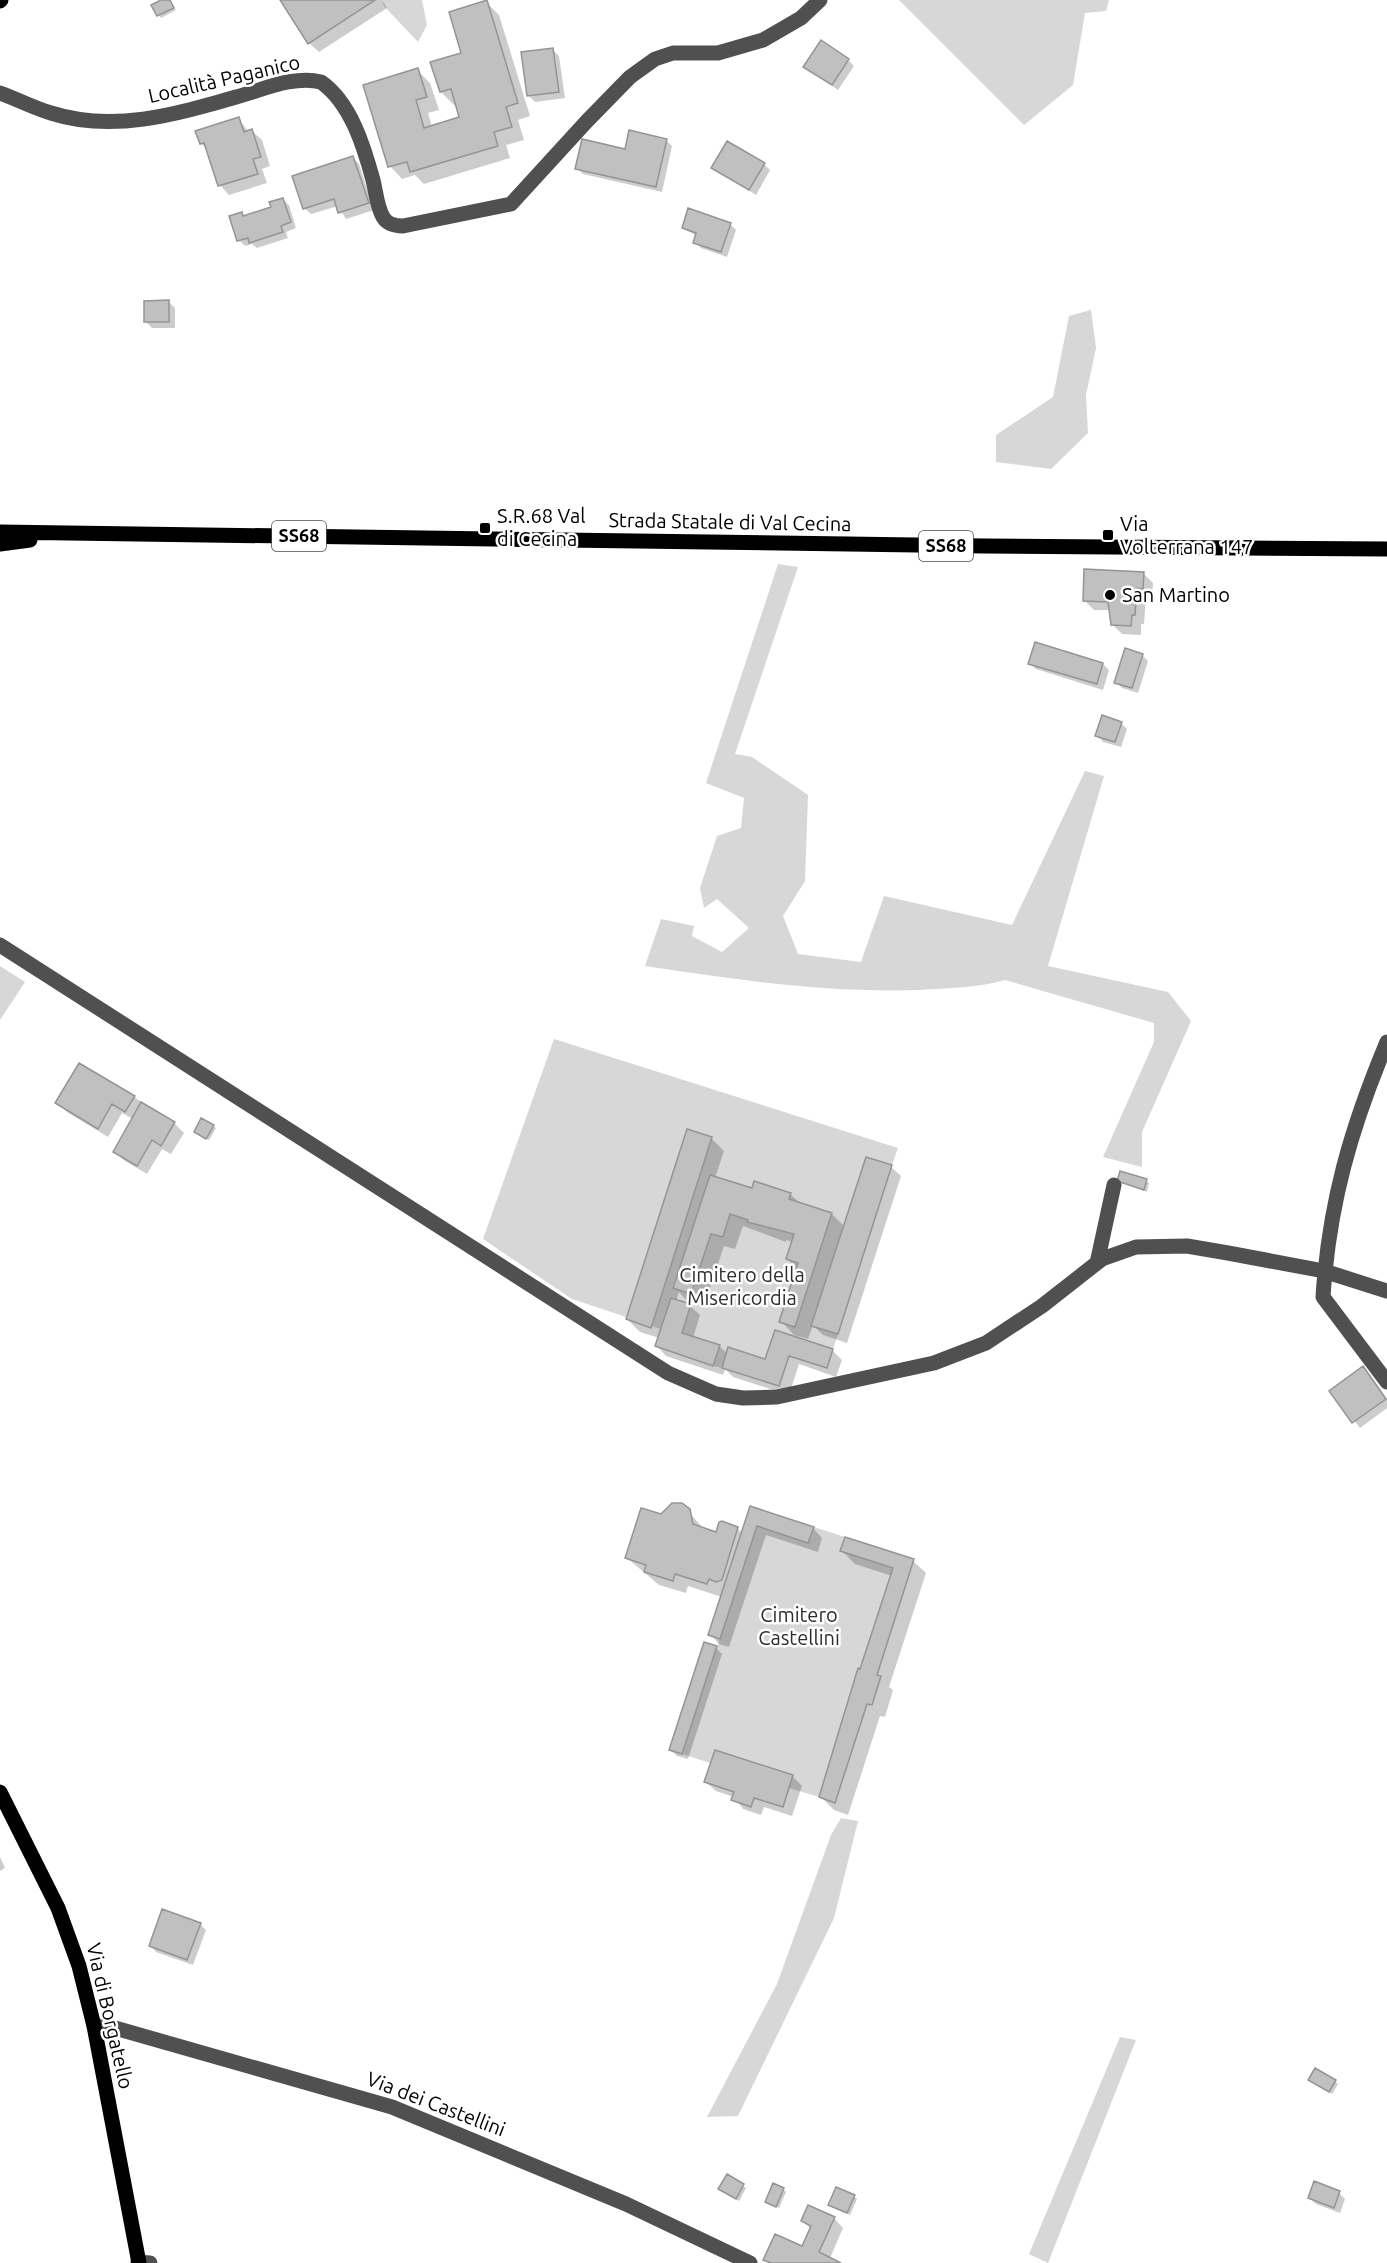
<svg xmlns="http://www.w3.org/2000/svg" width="1387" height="2263" viewBox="0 0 1387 2263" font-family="Ubuntu,sans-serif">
	<rect width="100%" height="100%" fill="#fff"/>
	<path fill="#d7d7d7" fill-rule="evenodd" d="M382,0H422L427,25L418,42L384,6Z
		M899,0H1109L1106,11L1085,13L1073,85L1024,125Z
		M1091,310L1096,348L1086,395L1088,433L1051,469L996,462V435L1053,397L1069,316Z
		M778,564L798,567L735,754L752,757L808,795L805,881L783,916L798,954L861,962L884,896L1012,925L1085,771L1104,776L1048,966L1168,992L1191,1021L1142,1132V1167L1103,1157L1154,1042V1023L1005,980C976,988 949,988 919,990C825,993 738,980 645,966L661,919L694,926L692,936L722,952L749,928L717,899L704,908L700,888L717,836L741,828L744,798L706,783Z
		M0,966L25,982L0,1020Z
		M554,1039L898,1148L892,1165L866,1157L811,1326L838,1334L833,1349L775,1330L765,1359L729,1347L722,1368L713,1366L720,1345L682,1333L691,1304L671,1298L661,1329L651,1326L711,1137L687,1129L626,1317L572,1299L483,1239ZM710,1175L752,1188L754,1181L791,1192L789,1199L832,1213L795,1327L779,1322L798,1263L786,1259L794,1234L748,1222V1220L730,1214L723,1237L711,1234L692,1294L673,1288Z
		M757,1526L808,1543L814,1527L845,1537L841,1551L893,1568L860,1669H858L819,1797L789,1788L793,1775L715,1750L710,1763L682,1754Z
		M841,1818L858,1821L834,1918L738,2116L707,2117L777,1984L831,1835Z
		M1120,2037L1136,2040L1048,2263L1029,2254Z"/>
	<path fill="#0003" d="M165,0H170L176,10L161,18L159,15Z
		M281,0H382L387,8L319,52L309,43Z
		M486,2L499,15L530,116L518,120L524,140L506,145L510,158L424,184L415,175L402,179L390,166L417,70L430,83L439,110L428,113L432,127L461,118L457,104L454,105L441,92L463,54Z
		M553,50L559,56L565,98L535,102L529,96Z
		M848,60L854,66L838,90L805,67Z
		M238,119L249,132L252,131L262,140L270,166L262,169L267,183L229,195L220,185L208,150L201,143Z
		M666,140L672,146L662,192L583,174L577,168Z
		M353,158L359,164L374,210L346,219L338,206L311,214L304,208Z
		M764,164L770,170L756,195L713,168Z
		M282,199L289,205L296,228L286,232L288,238L257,248L252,244L245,246L239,240L241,214L245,217L273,208Z
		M730,224L736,230L727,257L701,248L695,242L697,236L683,228Z
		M169,302L175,308V328H152L146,322Z
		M1143,573L1153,583L1152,597H1146L1144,624H1141V635L1122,634L1112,624L1110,610H1094L1084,600Z
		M1036,644L1103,664L1109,670L1103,690L1036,669L1030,663Z
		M1142,655L1148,661L1138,693L1122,688L1116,682Z
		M1121,723L1127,729L1121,747L1103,742L1097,735Z
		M134,1097L174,1123L184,1133L171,1154L162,1149L147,1174L125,1161L115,1152L133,1119L122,1113L108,1137L67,1112L57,1103Z
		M213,1126L216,1128L209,1140L198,1134Z
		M711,1138L724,1151L715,1178L753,1190L790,1194L801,1204L832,1214L845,1227L867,1159L891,1167L901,1176L847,1343L823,1335L813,1325L808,1339L794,1335L781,1321L798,1269L787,1259L793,1242L786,1240V1242L743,1226L735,1249L724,1246L704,1306L687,1301L679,1292L676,1301L690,1306L700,1315L693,1338L719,1346L728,1354L766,1361L776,1332L832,1350L842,1360L836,1377L799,1364L789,1395L733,1377L725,1369L723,1375L666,1356L657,1346L659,1338L640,1332L627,1319Z
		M1118,1181H1146L1149,1183L1147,1192Z
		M1369,1374L1387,1399V1408L1360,1428L1331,1391Z
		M682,1505L705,1530L717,1534L737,1528L743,1534L751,1508L813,1528L822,1538L818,1552L766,1535L729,1647L719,1644L710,1634L722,1597L688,1586L686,1593L659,1585L627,1558L661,1516Z
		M842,1551L913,1561L926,1573L889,1687L893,1690L885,1717L880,1716L848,1815L834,1810L821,1797L892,1576L855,1564Z
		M716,1648L722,1654L688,1759L677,1756L671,1750Z
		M792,1776L802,1786L792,1816L764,1807L761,1815L743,1809L734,1797L716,1791L706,1782Z
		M0,1857L5,1868L0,1871Z
		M200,1924L206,1930L193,1965L156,1952L150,1945Z
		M1335,2081L1338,2084L1332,2094L1312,2082Z
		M728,2176L746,2188L739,2201L723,2192Z
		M783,2189L786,2192L779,2208L767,2202Z
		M1339,2193L1345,2199L1340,2213L1316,2204L1310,2198Z
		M854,2196L857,2199L850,2215L830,2204Z
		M834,2218L843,2228L830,2258L841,2263H769L765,2259L802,2248L811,2229L803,2221Z"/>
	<path fill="#c0c0c0" stroke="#949494" stroke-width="1.5" d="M161,0H170L174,8L157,16L151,5Z
		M280,0H375L308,44Z
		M487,0L518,103L506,107L512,127L494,132L498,146L410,172L407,162L388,167L363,85L418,68L427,97L416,100L424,128L459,117L451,89L440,92L430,62L461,53L449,12Z
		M821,40L849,59L832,85L803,67Z
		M553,48L559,92L527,96L521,52Z
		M239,117L244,132L252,129L261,157L253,159L258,174L218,186L204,143L200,144L195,131Z
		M629,130L667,139L656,187L575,169L582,139L625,149Z
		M727,141L765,163L749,190L711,168Z
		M353,156L369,203L338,213L334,199L303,209L292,176Z
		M283,198L291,222L281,226L283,232L249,243L248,238L237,241L229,216L242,212L243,216L271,207L269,202Z
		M688,208L731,223L721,252L693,243L696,233L682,228Z
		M169,300V322H144V301Z
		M1084,569L1144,572L1143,589L1137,588L1135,615H1132L1131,626L1111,625L1108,602L1083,601Z
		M1035,642L1103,663L1097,684L1028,664Z
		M1125,648L1143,654L1132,688L1114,683Z
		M1102,715L1122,722L1115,742L1095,736Z
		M79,1063L135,1096L125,1112L112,1104L98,1129L55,1103Z
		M141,1102L175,1122L161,1146L152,1140L137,1166L113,1152Z
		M201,1118L214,1125L206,1139L194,1132Z
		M687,1129L712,1137L651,1328L626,1319Z
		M866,1157L892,1165L838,1334L811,1326Z
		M1120,1171L1147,1179L1144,1190L1117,1181Z
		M710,1175L752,1188L754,1181L791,1193L789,1199L832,1213L795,1327L779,1322L798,1263L786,1259L794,1234L747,1222L748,1220L730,1214L723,1237L711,1234L691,1294L673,1288Z
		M671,1298L691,1304L682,1333L720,1345L713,1366L655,1346Z
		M775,1330L833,1349L827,1368L789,1356L779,1386L722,1368L728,1347L765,1359Z
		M1363,1366L1386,1399L1352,1423L1329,1391Z
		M672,1503H682L690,1509L693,1524L716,1532L719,1522L722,1521L738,1527L722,1580L716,1582L709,1579L707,1584L675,1574L673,1581L644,1572L646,1565L625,1558L641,1508L661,1514Z
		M750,1506L814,1527L808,1543L757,1526L720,1639L708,1635Z
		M845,1537L914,1559L877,1675L881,1676L872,1705L867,1704L835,1803L819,1797L858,1668L860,1669L893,1568L840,1551Z
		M704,1642L717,1646L682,1754L669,1750Z
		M715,1750L793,1775L783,1807L754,1798L751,1807L731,1800L734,1792L704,1782Z
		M162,1909L201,1923L187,1960L149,1946Z
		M1315,2068L1336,2080L1329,2092L1308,2080Z
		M727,2174L744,2184L736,2199L718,2189Z
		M1314,2181L1340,2191L1334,2208L1308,2198Z
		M773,2183L784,2188L776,2207L765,2202Z
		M836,2187L855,2195L847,2213L828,2205Z
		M808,2205L835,2217L819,2252L841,2263H771L763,2260L775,2234L802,2246L811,2226L801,2221Z"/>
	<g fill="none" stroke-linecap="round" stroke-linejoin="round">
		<path stroke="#505050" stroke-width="15" d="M0,93C17,99 34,108 51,113C113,133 177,114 236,97C262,90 294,75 321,82C351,103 364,147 373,180C376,192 377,207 383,217C387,224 396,226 403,226L511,204L587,121L630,77L655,59L673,53H718L763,40L801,18L820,0
			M0,945L668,1373L716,1394L743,1398L777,1397L934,1363L986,1343L1042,1306L1102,1259L1136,1247L1187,1246L1228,1253L1324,1271L1387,1291
			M1387,1042C1351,1128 1329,1203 1323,1297L1387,1382
			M1097,1263L1114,1185
			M94,2026L115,2028L392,2107L626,2204L750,2263
			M138,2262L150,2263"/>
		<path stroke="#000" stroke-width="15" d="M0,1L1,0
			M0,532L985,546L1387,549
			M0,544L30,540
			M0,1792L58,1908L79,1966L94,2026L139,2263"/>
	</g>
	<g fill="#000" stroke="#fff" stroke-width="2">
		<rect x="479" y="522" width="12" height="12" rx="3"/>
		<rect x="1102" y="529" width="12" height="12" rx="3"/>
		<circle cx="1110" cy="595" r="6"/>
	</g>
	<g text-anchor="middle" stroke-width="5" stroke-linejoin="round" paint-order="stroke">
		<g fill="#fff" stroke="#4c4c4c" stroke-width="1.5">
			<rect x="272" y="521" width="54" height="30" rx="4.5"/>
			<rect x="919" y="531" width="54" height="30" rx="4.5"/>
		</g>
		<g font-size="18" font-weight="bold" fill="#000">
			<text x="299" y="542">SS68</text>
			<text x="946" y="552">SS68</text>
		</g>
		<g font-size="20" fill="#000" stroke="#fff">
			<text transform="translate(224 79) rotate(-13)" y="7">Località Paganico</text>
			<text transform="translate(730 522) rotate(1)" y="7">Strada Statale di Val Cecina</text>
			<text transform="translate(110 2016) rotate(77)" y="7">Via di Borgatello</text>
			<text transform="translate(436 2104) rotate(21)" y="7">Via dei Castellini</text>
		</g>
		<g font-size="20" fill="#000" stroke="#fff" text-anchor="start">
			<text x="497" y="523">S.R.68 Val<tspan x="497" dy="23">di Cecina</tspan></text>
			<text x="1120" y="531">Via<tspan x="1120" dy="23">Volterrana 147</tspan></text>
			<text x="1122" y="602">San Martino</text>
		</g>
		<g font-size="20" fill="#2e2e2e" stroke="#fff">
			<text x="742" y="1282">Cimitero della<tspan x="742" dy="23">Misericordia</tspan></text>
			<text x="799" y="1622">Cimitero<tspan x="799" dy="23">Castellini</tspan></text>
		</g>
	</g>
</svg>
